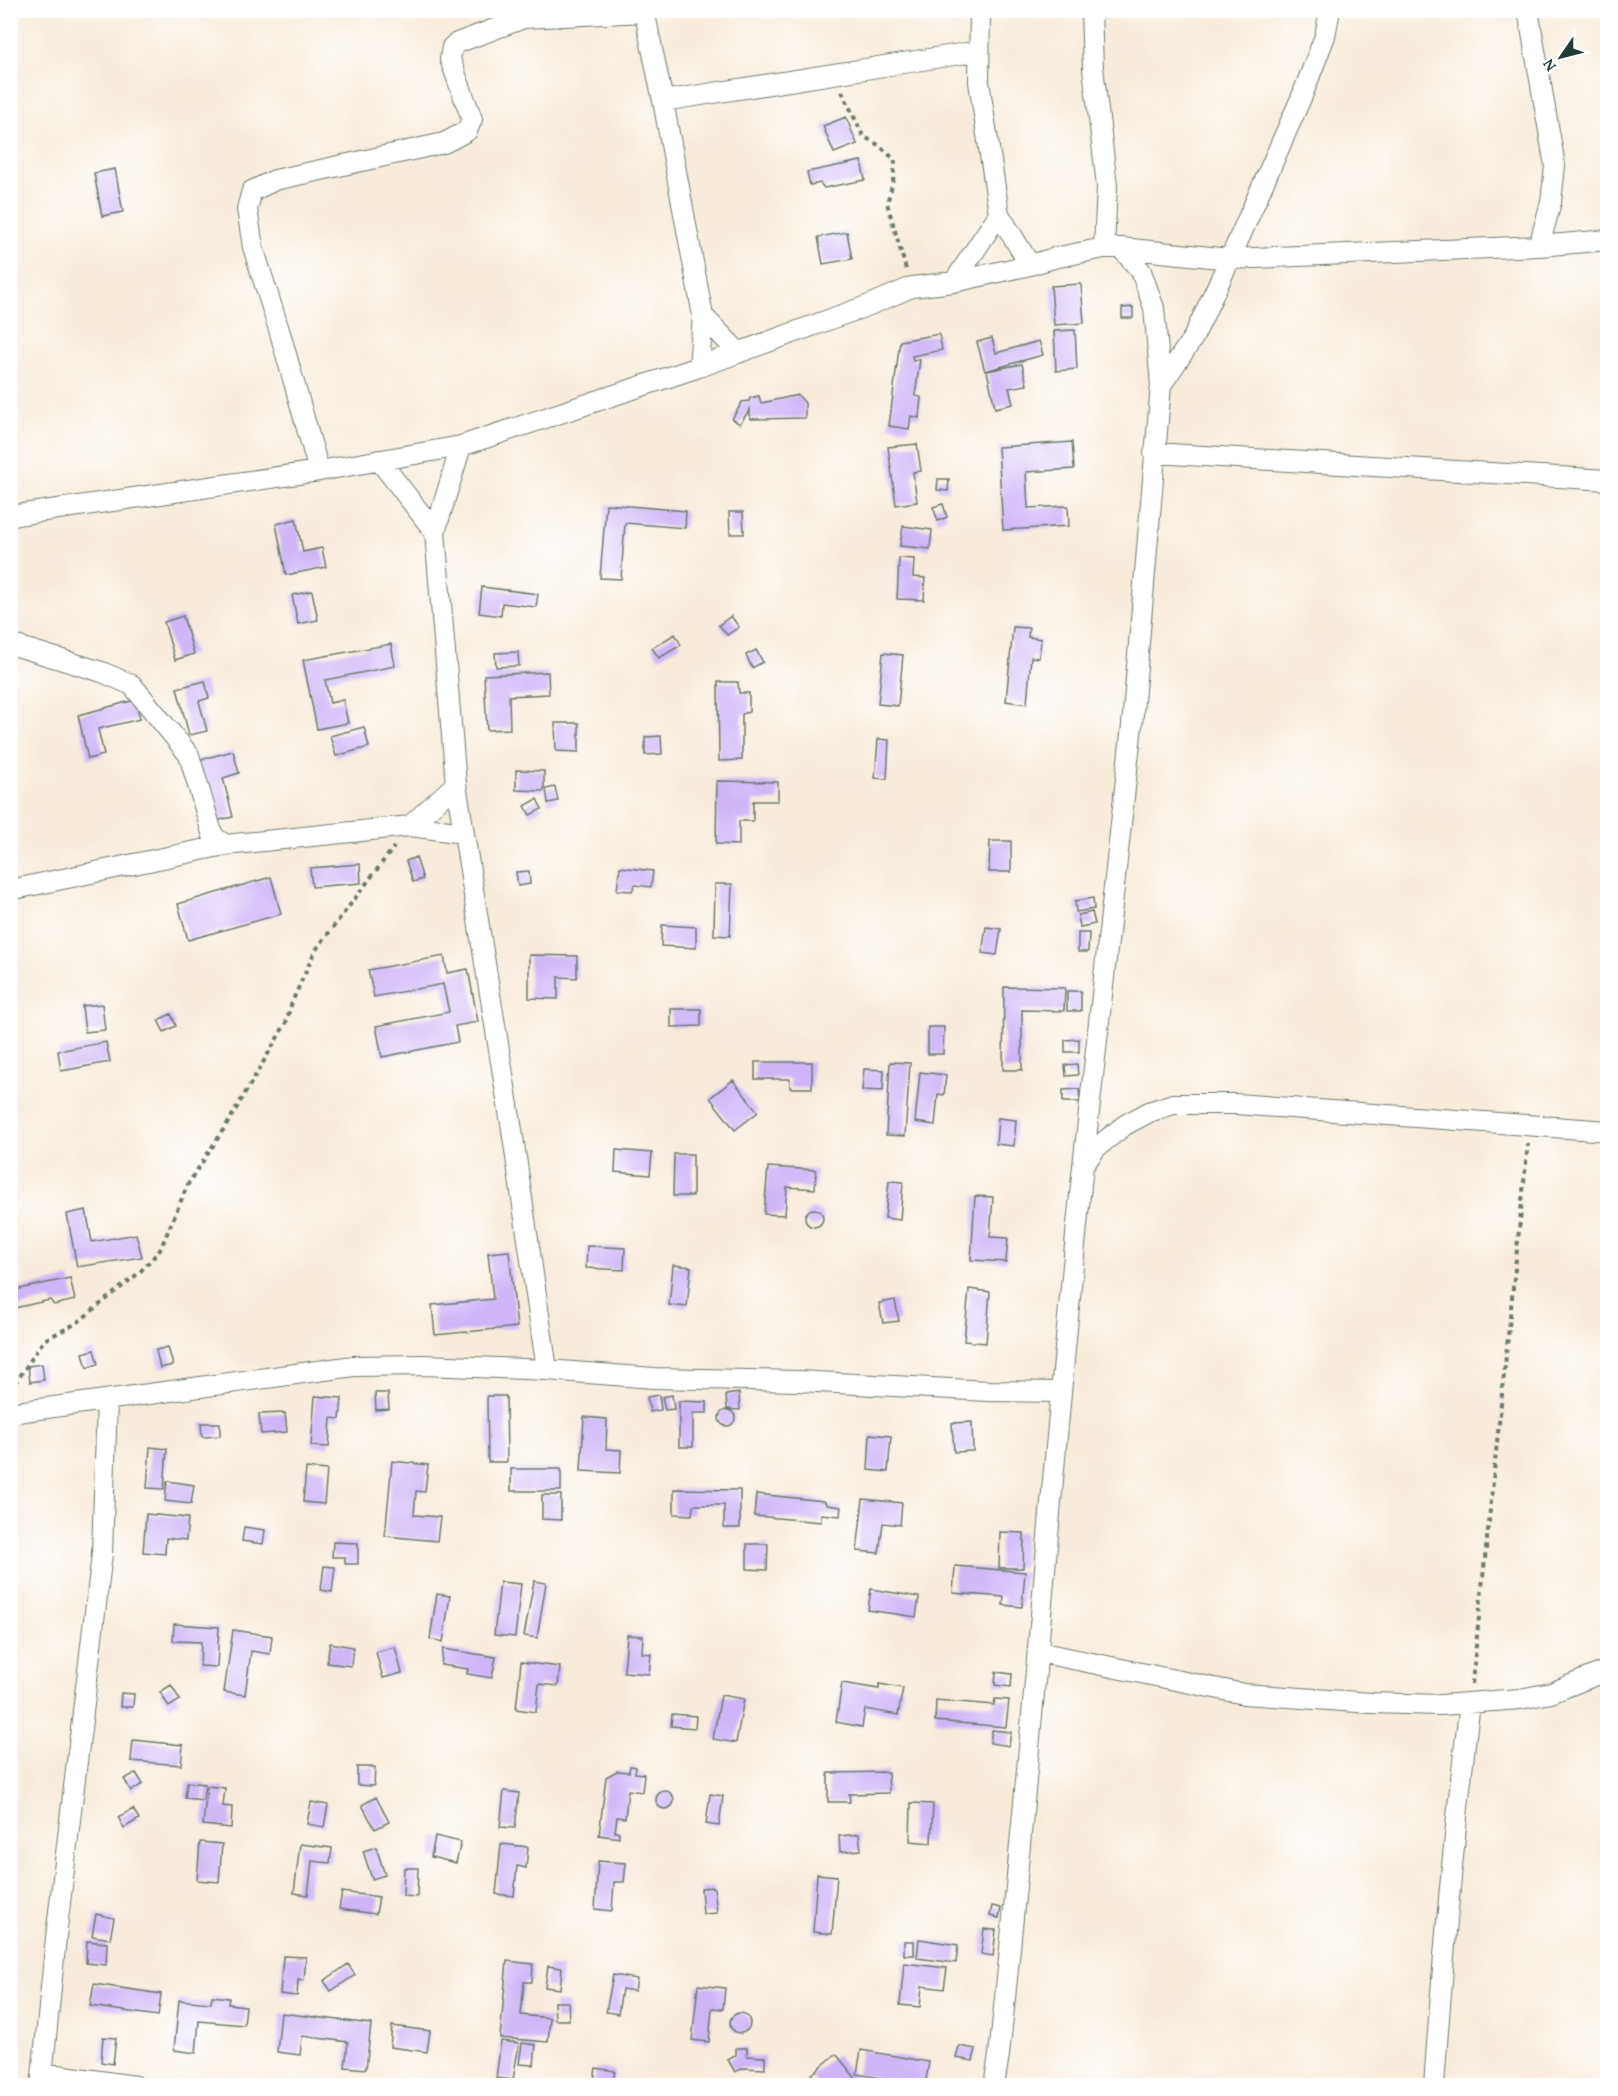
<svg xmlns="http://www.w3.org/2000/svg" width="1618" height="2096" viewBox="0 0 1618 2096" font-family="'Gentium Book Plus',serif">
	<rect width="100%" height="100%" fill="#fff"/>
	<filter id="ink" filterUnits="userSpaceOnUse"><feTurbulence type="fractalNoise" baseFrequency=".0167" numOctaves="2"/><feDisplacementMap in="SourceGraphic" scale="12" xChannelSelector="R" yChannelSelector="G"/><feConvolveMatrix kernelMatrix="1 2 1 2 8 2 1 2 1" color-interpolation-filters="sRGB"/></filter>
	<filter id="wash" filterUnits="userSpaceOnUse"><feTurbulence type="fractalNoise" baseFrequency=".008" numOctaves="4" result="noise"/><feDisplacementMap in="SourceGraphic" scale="24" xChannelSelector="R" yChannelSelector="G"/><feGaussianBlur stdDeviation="1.35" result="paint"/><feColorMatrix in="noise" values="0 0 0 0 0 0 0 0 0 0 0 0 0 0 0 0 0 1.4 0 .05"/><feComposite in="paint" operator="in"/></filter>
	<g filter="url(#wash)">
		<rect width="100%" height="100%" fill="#f7ebda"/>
		<g id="blocks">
			<path fill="#cdb5f7" d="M846,117L857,144L834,153L823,126Z
				M861,161L865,180L824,188L820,183L810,185L807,172Z
				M115,169L123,212L102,216L94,173Z
				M847,232L852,259L823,264L818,237Z
				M1081,284L1084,323L1054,325L1051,286Z
				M1133,307V318H1122V308Z
				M1075,330L1077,369L1056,371L1054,331Z
				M939,334L942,350L912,356L913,361L920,359L915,396L921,397L919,418L911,416L909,429L889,426L900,341Z
				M992,338L996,353L1039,341L1043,355L985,371L977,342Z
				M1022,364L1027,385L1009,388L1013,404L995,408L987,371Z
				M798,395L805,403V418L750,419V409L740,424L732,419L742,402L749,401L750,398L759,396L761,403Z
				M1072,442L1074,469L1026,472L1028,508L1068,506L1069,526L1003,530L998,447Z
				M917,444L921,471L913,472L917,502L896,505L888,447Z
				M938,479H949L948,491L937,490Z
				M606,504L686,511L685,528L625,523L621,579L600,578Z
				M943,504L947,517L938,521L933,507Z
				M729,512H743L744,534H730Z
				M296,519L303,552L322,548L326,567L286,575L276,524Z
				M903,526L932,530L930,549L900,546Z
				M899,558L914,559L913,577L925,578L924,600L897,599Z
				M482,587L538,594L536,607L502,603L501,616L479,613Z
				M312,591L318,620L298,624L292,595Z
				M183,616L194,654L175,660L164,622Z
				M731,616L739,627L727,635L719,625Z
				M1013,627L1029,628L1028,637L1041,639L1039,658L1031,657L1027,704L1006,701Z
				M675,634L681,645L659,658L652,648Z
				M391,644L395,666L325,680L330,703L343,700L348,723L317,729L303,660Z
				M756,650L763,662L752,668L746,655Z
				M518,652L519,666L496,667L495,653Z
				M883,653L903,655L898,706L878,704Z
				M548,672L549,694L509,696L510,729L487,730L484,675Z
				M205,681L209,698L199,701L207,731L189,735L177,688Z
				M718,682H738L739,693H749V712L742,714V760L719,761Z
				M135,700L140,719L98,729L104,755L88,759L78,715Z
				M555,723H579V752L556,751Z
				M364,727L369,747L336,756L330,736Z
				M661,736L662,754L645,755V737Z
				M878,739L889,740L887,779L875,778Z
				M233,751L239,773L223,778L233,817L211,822L195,761Z
				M516,770L544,771V791L516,790Z
				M717,781L778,782V801H753V821H739V845L716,844Z
				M555,787L558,801L548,803L546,789Z
				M537,799L542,809L530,815L525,806Z
				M990,841H1011V872H989Z
				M416,857L423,879L413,882L406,861Z
				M360,864L361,883L312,887L310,868Z
				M620,867L653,871L651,887L635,885L632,891L617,890Z
				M529,871L530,884L518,886L516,872Z
				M271,877L281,914L188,940L178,904Z
				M715,884H732L730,936L714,935Z
				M1093,898L1094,909L1076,912L1075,901Z
				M1092,912L1095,924L1080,927L1078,915Z
				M662,925L696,927V948L661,946Z
				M986,927L1001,929L997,955L982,953Z
				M1078,933H1089L1088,952H1078Z
				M529,955L577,956V978L558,977V999L529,998Z
				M444,956L447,973L468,969L478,1022L455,1026L458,1042L382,1057L376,1026L449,1012L443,984L374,997L368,970Z
				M1004,987L1065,988L1064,1011L1022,1010V1070H1003Z
				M1067,991H1081V1011H1067Z
				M102,1004L105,1030L85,1032L82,1006Z
				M671,1009H701V1026L671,1027Z
				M171,1014L176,1026L164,1032L158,1020Z
				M928,1027H944L943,1054H928Z
				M1079,1039V1052H1065V1040Z
				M106,1042L110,1062L61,1071L58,1051Z
				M755,1062H812V1088H790V1079H755Z
				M890,1062L910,1063L905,1136L886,1135Z
				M1077,1064L1078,1075L1066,1076L1065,1065Z
				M864,1069L884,1070L883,1091L862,1090Z
				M920,1072L946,1075L944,1095L938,1094L935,1125L915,1122Z
				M733,1080L758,1112L735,1130L710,1098Z
				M1079,1089L1080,1102H1063V1090Z
				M998,1118L1016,1120L1014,1146L996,1144Z
				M616,1150L652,1153L650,1175L615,1172Z
				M674,1154H693V1196H673Z
				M768,1167L816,1170L815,1189L787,1187L785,1215L764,1214Z
				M889,1181L903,1182L900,1220L885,1218Z
				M975,1196L993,1197L990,1237L1008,1238L1006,1262L971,1260Z
				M805 1218a9 9 0 1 1 18 0a9 9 0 1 1-18 0Z
				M86,1210L92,1242L136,1234L142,1257L77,1267L67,1214Z
				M587,1246L625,1248L624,1270L586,1268Z
				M509,1251L517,1327L435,1335L432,1305L493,1299L488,1253Z
				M673,1265L691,1267L687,1307L669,1305Z
				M70,1278L75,1300L54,1305L50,1300L10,1309V1291Z
				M969,1289L990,1292L986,1343L964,1341Z
				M895,1300L899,1321L883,1323L879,1303Z
				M168,1347L173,1365L160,1368L156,1350Z
				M94,1350L98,1364L87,1368L83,1353Z
				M42,1364L44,1380L30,1382L28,1366Z
				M375,1393H388L389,1409L376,1410Z
				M739,1393L740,1410L727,1409L726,1395Z
				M659,1395L661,1410L650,1412L647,1397Z
				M672,1395L674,1409L665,1410L662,1397Z
				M315,1396L342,1398L340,1419L331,1418L329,1447L311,1446Z
				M487,1396H506L507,1462H488Z
				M679,1401L707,1402V1413H693V1447H679Z
				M719 1418a8 8 0 1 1 16 0a8 8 0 1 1-16 0Z
				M285,1413L287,1432L261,1434L259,1414Z
				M584,1417L607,1419L606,1449L621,1450L620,1473L581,1471Z
				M972,1422L973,1451L954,1452L952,1423Z
				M201,1423H220V1436L202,1437Z
				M870,1434L891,1436L888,1472L868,1470Z
				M150,1447L167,1449L164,1489L147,1488Z
				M392,1461L428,1465L425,1492L416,1491L414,1515L440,1517L437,1541L385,1536Z
				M306,1468L327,1470L324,1504L303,1502Z
				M511,1469H561V1491H511Z
				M167,1481L194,1485L191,1504L165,1501Z
				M674,1489L740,1490V1528H724V1505H693L692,1515L674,1514Z
				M756,1494L824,1501L827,1505L841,1507L840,1516L821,1514V1522L754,1516Z
				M542,1495H561V1520L542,1519Z
				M863,1499L902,1503L900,1525L883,1523L879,1553L857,1551Z
				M146,1514L188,1518L186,1540L166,1538L165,1554L143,1552Z
				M244,1527L265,1530L263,1544L242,1541Z
				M1000,1532L1024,1533L1023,1568H999Z
				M333,1542L358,1543V1564H345V1557H332Z
				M747,1544H768L767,1570L747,1569Z
				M324,1566L335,1567L332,1592L321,1590Z
				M955,1566L1025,1572L1022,1607L1003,1605L1004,1597L953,1593Z
				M534,1581L546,1583L537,1638L524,1636Z
				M500,1582L521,1584L515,1637L494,1635Z
				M871,1589L919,1597L916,1617L868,1610Z
				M437,1594L450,1596L443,1642L430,1639Z
				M174,1624L219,1627L217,1667L200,1666L201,1642L173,1641Z
				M233,1630L272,1636L270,1654L251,1651L245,1695L224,1692Z
				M627,1635L643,1636L642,1653L651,1654L649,1674L624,1672Z
				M330,1643L353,1647L351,1666L327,1663Z
				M395,1647L402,1673L383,1678L376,1652Z
				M443,1649L496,1657L492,1678L467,1674L468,1669L441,1665Z
				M521,1662L560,1667L558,1686L539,1684L536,1712L516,1709Z
				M996,1672L1012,1674L1011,1687L995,1685Z
				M842,1683L879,1689V1684L903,1688L898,1715L865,1709L862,1727L836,1722Z
				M171,1685L180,1700L169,1707L160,1692Z
				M121,1693L134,1694L133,1707H120Z
				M721,1695L744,1699L736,1743L713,1739Z
				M995,1699L1009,1700L1006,1727L935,1721L936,1700L994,1705Z
				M672,1714L696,1716L695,1728L671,1726Z
				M992,1730L1011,1732L1009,1746L990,1743Z
				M133,1740L183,1745L181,1765L131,1761Z
				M630,1766L636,1767L635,1773L644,1774L642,1792L628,1790L625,1818L617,1817L615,1832H619V1838L599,1835L606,1777L617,1771L629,1772Z
				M357,1767H375L374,1786L357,1785Z
				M888,1772L889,1793L849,1794L850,1802H828V1773Z
				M136,1773L143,1784L131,1791L124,1779Z
				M187,1782L205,1784L203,1800L185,1798Z
				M207,1786L225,1788L223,1806L232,1807L231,1828L203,1825Z
				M656 1800a9 9 0 1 1 18 0a9 9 0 1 1-18 0Z
				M504,1791L519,1793L515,1828L500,1827Z
				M710,1794L723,1796L719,1826L706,1824Z
				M376,1797L389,1822L375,1829L362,1805Z
				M311,1802L328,1805L324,1827L307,1824Z
				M911,1803L933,1804L931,1843L910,1841Z
				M133,1809L139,1819L124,1828L118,1817Z
				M859,1834L861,1850L840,1852L839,1836Z
				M435,1836L461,1842L456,1863L431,1857Z
				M200,1842L222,1844L219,1882L197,1880Z
				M300,1844L332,1848L330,1863L312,1861L308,1895L294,1893Z
				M501,1844L528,1847L526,1868L517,1866L514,1896L496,1894Z
				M376,1847L385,1875L372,1879L363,1851Z
				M598,1861L626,1863L624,1882H614L612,1911L595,1909Z
				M404,1868H418L417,1897L403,1896Z
				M817,1874L837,1876L832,1934L813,1932Z
				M714,1887L717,1913L703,1914L701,1888Z
				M342,1892L379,1897L376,1914L339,1909Z
				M992,1906L1001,1908L999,1918L990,1916Z
				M96,1914L114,1918L110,1939L92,1936Z
				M984,1929L996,1930L993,1956L981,1954Z
				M919,1939L958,1945L956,1963L917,1958Z
				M87,1941L107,1943L106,1965L86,1963Z
				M904,1941H914V1955H904Z
				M283,1956L306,1957L304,1981L298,1980L297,1996L280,1994Z
				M507,1961L533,1964L532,1982H524L521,2015L550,2018L548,2042L500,2038Z
				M904,1963L947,1968L944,1989L922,1986L920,2007L900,2005Z
				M348,1964L355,1975L331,1991L324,1981Z
				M548,1966L562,1968L560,1989L545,1987Z
				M613,1975L637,1979L635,1991L622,1989L618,2014L606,2012Z
				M94,1984L161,1994L158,2016L90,2006Z
				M698,1985L725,1988L723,2009L712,2008L709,2042L692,2040Z
				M212,1996L229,1998L228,2004L246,2006L244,2025L199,2021L196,2053L174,2050L179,2000L211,2003Z
				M554,2002H568L569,2020H555Z
				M730 2023a10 10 0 1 1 20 0a10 10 0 1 1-20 0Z
				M281,2013L371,2024L366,2069L345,2067L348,2042L302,2036L300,2055L277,2052Z
				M392,2026L430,2031L427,2052L390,2047Z
				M103,2037L116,2038L113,2064L101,2062Z
				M501,2041L519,2043L513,2080L496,2078Z
				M522,2043L536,2045L534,2065L519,2064Z
				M959,2046L976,2049L973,2061L956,2058Z
				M736,2048H747V2056L765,2057V2069L742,2068L735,2072L728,2060L736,2055Z
				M861,2050L929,2062L925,2086L857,2074Z
				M836,2054L862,2086H819L811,2075Z
				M596,2068L615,2071L612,2086H593Z
				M687,2082L707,2084V2086H687Z"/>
		</g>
	</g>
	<g filter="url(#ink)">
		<use href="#blocks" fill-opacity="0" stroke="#6b7a6e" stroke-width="1.5"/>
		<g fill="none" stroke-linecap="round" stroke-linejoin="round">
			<defs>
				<path id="street" d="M644,10L663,101L703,316L699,367
					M980,10L979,82L999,214L1030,265
					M1091,10L1093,68L1107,186L1104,248
					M1528,10L1555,166L1551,202L1539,246
					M663,101L979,51
					M1121,248L1230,259L1539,246L1608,240
					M954,282L999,214
					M703,316L739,353
					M461,446L435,532L456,784L512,1130L547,1370
					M1154,453L1608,480
					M379,460L435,532
					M319,471L280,333L253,247L247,209L252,191L275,180L444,143L467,131L472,119L450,59L452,47L457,43L524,18L644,12
					M10,516L319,471L461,446L699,367L872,304L912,287L954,282L1030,265L1054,258L1104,248H1121L1141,271L1154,308L1161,385
					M10,644L102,672L132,685L189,755L213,836L225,845
					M410,826L464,833
					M10,890L225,845L410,826L456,784
					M1083,1166L1132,725L1161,385L1193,338L1230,259L1302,96L1325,36L1330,10
					M10,1413L354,1366L425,1365L547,1370L654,1378L798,1381L989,1391L1059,1392
					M1038,1652L1244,1694L1371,1703L1441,1705L1520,1699L1551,1693L1608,1670
					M43,2073L135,2086
					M41,2086L57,1928L102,1554L107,1400
					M994,2086L999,2055C1031,1759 1052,1462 1083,1166L1096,1148L1125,1125L1149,1112L1173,1104H1236L1608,1131
					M1434,2086C1443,1958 1454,1830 1470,1703"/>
			</defs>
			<use href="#street" stroke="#6b7a6e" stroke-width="22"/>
			<path stroke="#6b7a6e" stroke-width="4" stroke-dasharray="4.5 4.5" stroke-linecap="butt" d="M842,91L863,136L880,146L895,160L893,182L887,203L906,269
				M10,1391L44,1340L77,1323L140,1272L160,1250L188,1184L229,1121L286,1023L292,1002L315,951L394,847
				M1472,1684L1528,1143"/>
			<use href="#street" stroke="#fff" stroke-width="20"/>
		</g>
	</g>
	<rect width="1618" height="2096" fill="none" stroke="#fff" stroke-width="36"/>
	<g transform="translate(1561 57) rotate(235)" stroke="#ffffff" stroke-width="4.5" paint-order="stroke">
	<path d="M0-4.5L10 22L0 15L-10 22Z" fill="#1f3d34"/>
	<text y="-9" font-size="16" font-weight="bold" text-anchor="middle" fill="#1f3d34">N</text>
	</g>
</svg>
